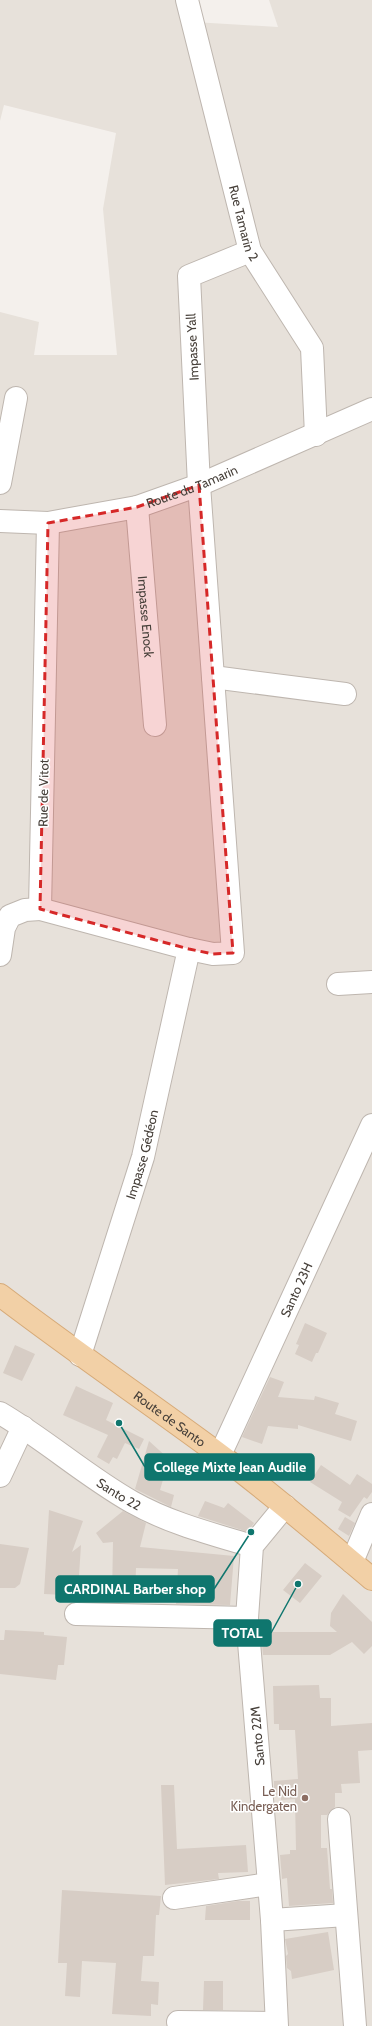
<svg xmlns="http://www.w3.org/2000/svg" width="372" height="2026" viewBox="0 0 372 2026" font-family="Cabin,sans-serif">
	<rect width="100%" height="100%" fill="#f4f0ec"/>
	<path fill="#e7e1da" d="M0,0H189L194,22L278,27L269,0H372V2026H0V312L39,322L34,355H117L103,209L116,133L4,105L0,121Z"/>
	<path fill="#d7cdc5" d="M305,1323L327,1333L318,1353H316L312,1362L295,1354L299,1345L296,1344Z
		M15,1345L35,1354L22,1381L3,1373Z
		M270,1377L284,1382L278,1397L314,1400L315,1396L339,1403L335,1414L357,1421L351,1441L298,1425V1429L268,1426L262,1444L242,1437Z
		M76,1386L113,1403L106,1420L144,1439L139,1449L125,1443L117,1459L113,1457L109,1464L97,1457L108,1435L63,1415Z
		M149,1441L169,1459L160,1490L174,1495L171,1507L135,1489Z
		M321,1465L350,1485L357,1474L372,1484V1492L367,1499L364,1497L350,1517L338,1510L342,1502L310,1482Z
		M205,1501L224,1508L228,1503L254,1523L248,1532L198,1516Z
		M49,1510L83,1521L72,1552L81,1545L78,1591L66,1590V1595L44,1594Z
		M123,1511L146,1523L140,1547L234,1556L230,1605L176,1604L178,1569L136,1568L135,1597L112,1596L113,1542L103,1543L96,1533Z
		M345,1517L355,1523L349,1536L338,1529Z
		M0,1544L29,1548L20,1584L15,1588H0Z
		M305,1563L322,1576L300,1603L283,1590Z
		M343,1594L372,1622V1646L364,1654L352,1642L330,1655H263L261,1632H337L330,1626L331,1613Z
		M5,1630L44,1632V1635L67,1637L64,1665H58L56,1680L0,1674V1640H4Z
		M319,1685L320,1698H331V1726L372,1723V1750L358,1751L360,1783L341,1784L342,1793H335V1807L327,1815H321V1848H327L330,1889H332L333,1903L289,1906L287,1878L282,1879L280,1855L290,1854V1850H296L295,1799L281,1800V1795H274V1781L298,1779L295,1730H279V1724H274L273,1686Z
		M161,1785H174L177,1849L246,1845L248,1872L218,1873L219,1879L165,1885Z
		M62,1890L161,1896L159,1915H156L154,1956H143L141,1981L159,1982L158,2005L151,2004V2016L112,2014L116,1963L82,1961L80,1997L65,1996L67,1963H58Z
		M238,1901H250V1920H205L206,1906Z
		M328,1932L334,1970L292,1979L291,1971L287,1968L286,1956L288,1954L285,1939Z
		M204,1981H223V2010H203Z"/>
	<g fill="none" stroke-linecap="round" stroke-linejoin="round">
		<defs>
			<g id="minor">
				<path id="s1" d="M187,0L250,251L312,348L316,435"/>
				<path d="M0,483L16,398"/>
				<path id="s2" d="M137,507L155,725"/>
				<path id="s3" d="M0,521L48,523L137,507L199,485L372,409"/>
				<path d="M48,523L40,909L189,949L213,954L233,953L199,485L189,276L250,251"/>
				<path d="M213,677L345,694"/>
				<path d="M0,955L4,928L10,916L25,910L40,909"/>
				<path d="M338,984L372,982"/>
				<path id="s4" d="M80,1355L143,1157L189,949"/>
				<path id="s5" d="M0,1413C46,1440 86,1476 132,1502C169,1523 212,1534 252,1546"/>
				<path id="s6" d="M220,1455L372,1125"/>
				<path d="M0,1476L23,1427"/>
				<path d="M352,1562L372,1514"/>
				<path d="M76,1614L247,1618"/>
				<path d="M339,1819L355,2026"/>
				<path d="M174,1898L269,1884"/>
				<path d="M272,1920L346,1915"/>
				<path d="M178,2022L276,2023"/>
				<path d="M277,2026L272,1920L247,1618L252,1546L285,1506"/>
			</g>
			<g id="major">
				<path id="s7" d="M0,1295C72,1350 147,1401 220,1455C272,1494 322,1537 372,1579"/>
			</g>
		</defs>
		<use href="#minor" stroke="#beb6af" stroke-width="24"/>
		<use href="#major" stroke="#d6aa78" stroke-width="24"/>
		<use href="#minor" stroke="#fff" stroke-width="22"/>
		<use href="#major" stroke="#f2d0a6" stroke-width="22"/>
	</g>
	<path fill="#d62828" fill-opacity="0.2" stroke="#d62828" stroke-width="3" stroke-dasharray="8 5" stroke-linejoin="round" d="M199,485L233,953L213,954L189,949L40,909L48,523L137,507Z"/>
	<circle fill="#8d6e63" stroke="#fff" stroke-width="1.5" cx="305" cy="1798" r="4"/>
	<g text-anchor="middle" stroke-width="3" stroke-linejoin="round" paint-order="stroke">
		<g font-size="13" fill="#47403a" stroke="#fff">
			<text dy="5" stroke="none"><textPath href="#s1" startOffset="230">Rue Tamarin 2</textPath></text>
			<text transform="translate(192 347) rotate(-93)" y="5">Impasse Yall</text>
			<text dy="5" stroke="none"><textPath href="#s3" startOffset="197">Route du Tamarin</textPath></text>
			<text dy="5" stroke="none"><textPath href="#s2" startOffset="110">Impasse Enock</textPath></text>
			<text transform="translate(43 793) rotate(-89)" y="5">Rue de Vitot</text>
			<text dy="5" stroke="none"><textPath href="#s4" startOffset="210">Impasse Gédéon</textPath></text>
			<text dy="5" stroke="none"><textPath href="#s6" startOffset="182">Santo 23H</textPath></text>
			<text dy="5" stroke="none"><textPath href="#s7" startOffset="210">Route de Santo</textPath></text>
			<text dy="5" stroke="none"><textPath href="#s5" startOffset="144">Santo 22</textPath></text>
			<text transform="translate(257 1736) rotate(-95)" y="5">Santo 22M</text>
		</g>
		<g font-size="13" fill="#785e54" stroke="#fff" text-anchor="end">
			<text x="297" y="1796">Le Nid<tspan x="297" dy="15">Kindergaten</tspan></text>
		</g>
	</g>
	<path fill="none" stroke="#0f766e" stroke-width="1.5" d="M119 1423L145 1467M251 1532L214 1589M298 1584L271 1633"/>
	<g fill="#0f766e" stroke="#fff" stroke-width="1.5">
		<circle cx="119" cy="1423" r="4"/>
		<circle cx="251" cy="1532" r="4"/>
		<circle cx="298" cy="1584" r="4"/>
	</g>
	<g fill="#0f766e" stroke="#0f766e" stroke-width="1.5">
		<rect x="145" y="1454" width="169" height="26" rx="4"/>
		<rect x="56" y="1576" width="158" height="26" rx="4"/>
		<rect x="214" y="1620" width="57" height="26" rx="4"/>
	</g>
	<g font-size="14" text-anchor="middle" font-weight="bold" fill="#fff">
		<text x="230" y="1472">College Mixte Jean Audile</text>
		<text x="135" y="1594">CARDINAL Barber shop</text>
		<text x="242" y="1638">TOTAL</text>
	</g>
</svg>
